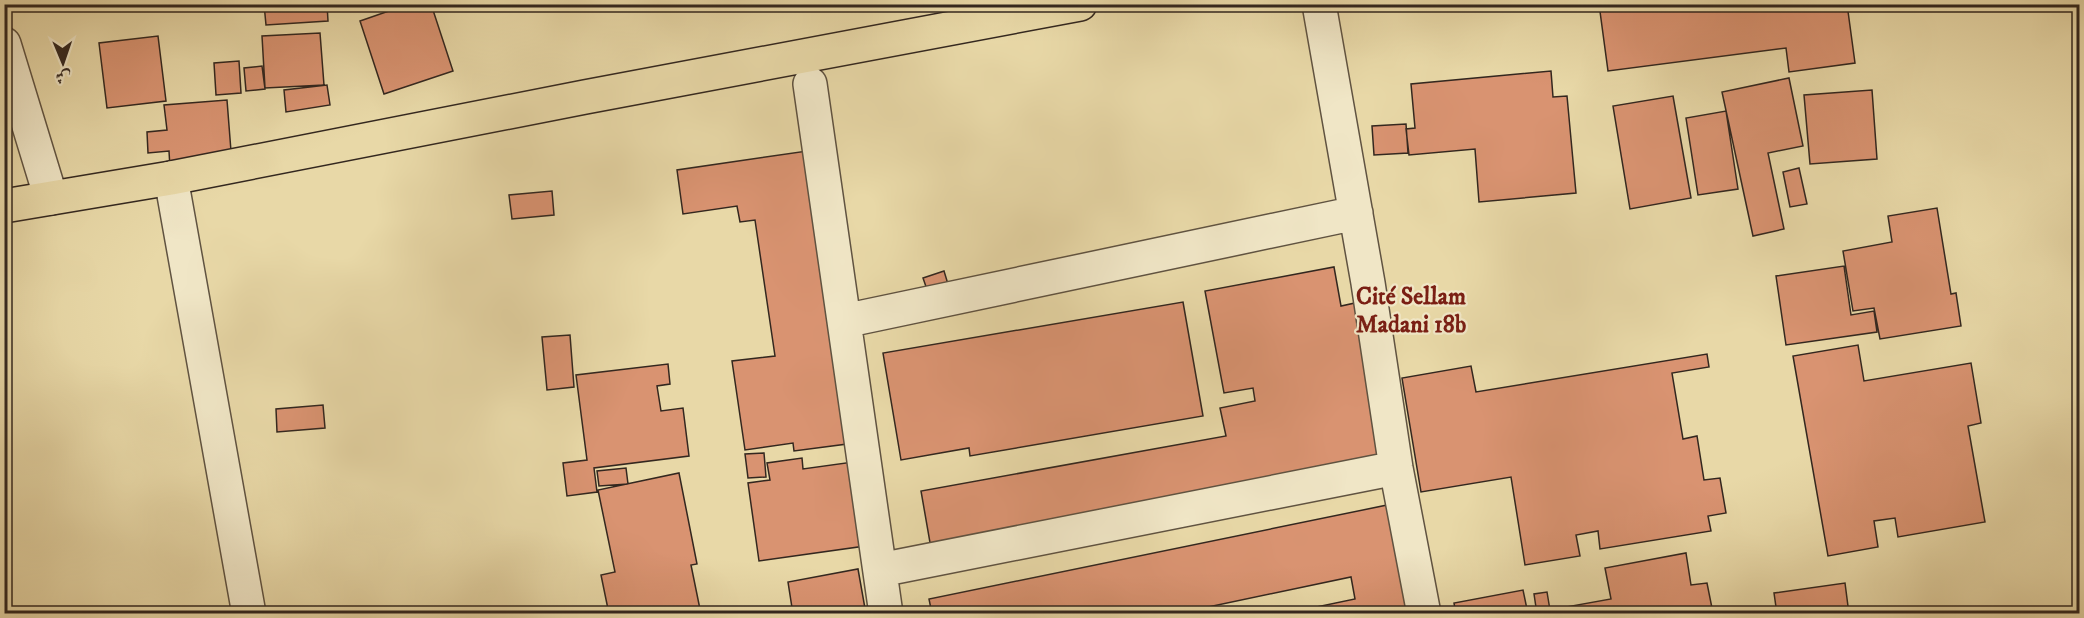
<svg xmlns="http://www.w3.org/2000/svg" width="2084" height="618" viewBox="0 0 2084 618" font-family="'IM FELL DW Pica',Amiri,serif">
	<rect width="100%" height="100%" fill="#e8d8a7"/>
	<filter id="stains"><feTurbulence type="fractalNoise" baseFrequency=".00333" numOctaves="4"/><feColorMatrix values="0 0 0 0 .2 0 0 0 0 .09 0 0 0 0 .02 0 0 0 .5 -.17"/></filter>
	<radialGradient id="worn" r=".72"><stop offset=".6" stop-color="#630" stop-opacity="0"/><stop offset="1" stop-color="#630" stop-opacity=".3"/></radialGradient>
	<path fill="#d99371" stroke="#33271f" stroke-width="1.5" d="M264,4H327L328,21L266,25Z
		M409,4H431L453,71L384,94L360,21Z
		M1599,4H1847L1855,63L1789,72L1786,48L1608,71Z
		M320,33L324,85L265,88L262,36Z
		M158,36L166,101L107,108L99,43Z
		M239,61L241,93L216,95L214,63Z
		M262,66L265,89L246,91L244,68Z
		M1551,71L1553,97L1567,96L1576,193L1479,202L1475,149L1409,155L1406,129L1415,128L1411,84Z
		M1789,78L1803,146L1768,153L1784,229L1753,236L1722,92Z
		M327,85L330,105L286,112L284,90Z
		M1872,90L1877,159L1810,164L1804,95Z
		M1673,96L1691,198L1630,209L1613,106Z
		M227,100L232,164L170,168L169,151L148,153L147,132L167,130L164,105Z
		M1726,111L1738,189L1698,195L1686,118Z
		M1406,124L1408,153L1374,155L1372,126Z
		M814,150L847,444L794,451L793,443L745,450L732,361L775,356L755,220L740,222L737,206L683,214L677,170Z
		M1799,168L1807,204L1790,207L1783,172Z
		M552,191L554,215L512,219L509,195Z
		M1937,208L1951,294L1956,293L1961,326L1880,339L1874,308L1853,311L1843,251L1892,242L1888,216Z
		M1844,266L1851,315L1874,311L1877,332L1786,345L1776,276Z
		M1334,267L1341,306L1355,303L1383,460L932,554L921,491L1226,436L1220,408L1255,401L1253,388L1224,393L1205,291Z
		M944,271L951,294L931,301L923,278Z
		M1183,302L1203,416L970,456L969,448L901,460L883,353Z
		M570,335L574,387L547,390L542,337Z
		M1858,345L1864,381L1971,363L1981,423L1968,426L1985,522L1898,537L1895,518L1874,521L1878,547L1828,556L1793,356Z
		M1707,354L1709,367L1672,373L1683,439L1697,436L1704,480L1720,478L1726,513L1708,516L1711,531L1600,549L1598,531L1576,535L1580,556L1525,565L1511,477L1421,492L1402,378L1471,366L1476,392Z
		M668,364L670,384L657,386L661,411L683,408L689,456L594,468L597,492L567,496L563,463L587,460L576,375Z
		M323,405L325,428L277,432L276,409Z
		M764,453L766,477L748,478L745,454Z
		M802,458L803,469L853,462L865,546L759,561L748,483L770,480L767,463Z
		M626,468L628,484L599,486L597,471Z
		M679,473L697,564L691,565L701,614H609L601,575L615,572L598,490Z
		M1397,503L1420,614H1283L1355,599L1351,577L1175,614H932L929,599Z
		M1686,553L1691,585L1707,583L1713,613L1537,614L1534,594L1547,592L1550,610L1611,599L1605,568Z
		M858,569L866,614H793L788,582Z
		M1845,583L1849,614H1777L1774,593Z
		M1523,590L1528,614H1456L1454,603Z"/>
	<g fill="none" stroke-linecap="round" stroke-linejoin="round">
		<defs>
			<path id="street" d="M1319,4L1368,283L1396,468L1424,614
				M4,44L51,198
				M810,84L886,614
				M171,178L249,614
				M844,321L1356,213
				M880,570L1396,468"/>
			<path id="primary" d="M4,206L171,178L585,97L1080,4"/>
		</defs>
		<use href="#street" stroke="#605341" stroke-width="36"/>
		<use href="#primary" stroke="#33271f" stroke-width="36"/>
		<use href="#street" stroke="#f0e6c6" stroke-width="33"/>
		<use href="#primary" stroke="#e8d8a7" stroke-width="33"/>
	</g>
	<g text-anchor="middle" stroke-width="4.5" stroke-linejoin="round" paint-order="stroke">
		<g font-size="24" font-weight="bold" fill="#7a1f14" stroke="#f0e6c6">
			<text x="1411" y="304">Cité Sellam<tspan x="1411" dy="28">Madani 18b</tspan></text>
		</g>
	</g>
	<rect width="2084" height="618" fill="none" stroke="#e8d8a7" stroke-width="24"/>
	<rect x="6" y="6" width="2072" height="606" fill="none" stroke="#33271f" stroke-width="3"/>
	<rect x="12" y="12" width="2060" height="594" fill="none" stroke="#33271f" stroke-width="1.5"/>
	<g transform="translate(63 63) rotate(178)" stroke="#f0e6c6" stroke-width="4.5" paint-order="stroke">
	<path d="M0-4.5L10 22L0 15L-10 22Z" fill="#33271f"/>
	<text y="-9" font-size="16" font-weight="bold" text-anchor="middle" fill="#33271f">ش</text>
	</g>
	<rect width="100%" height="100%" filter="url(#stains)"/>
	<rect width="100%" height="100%" fill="url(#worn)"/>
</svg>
